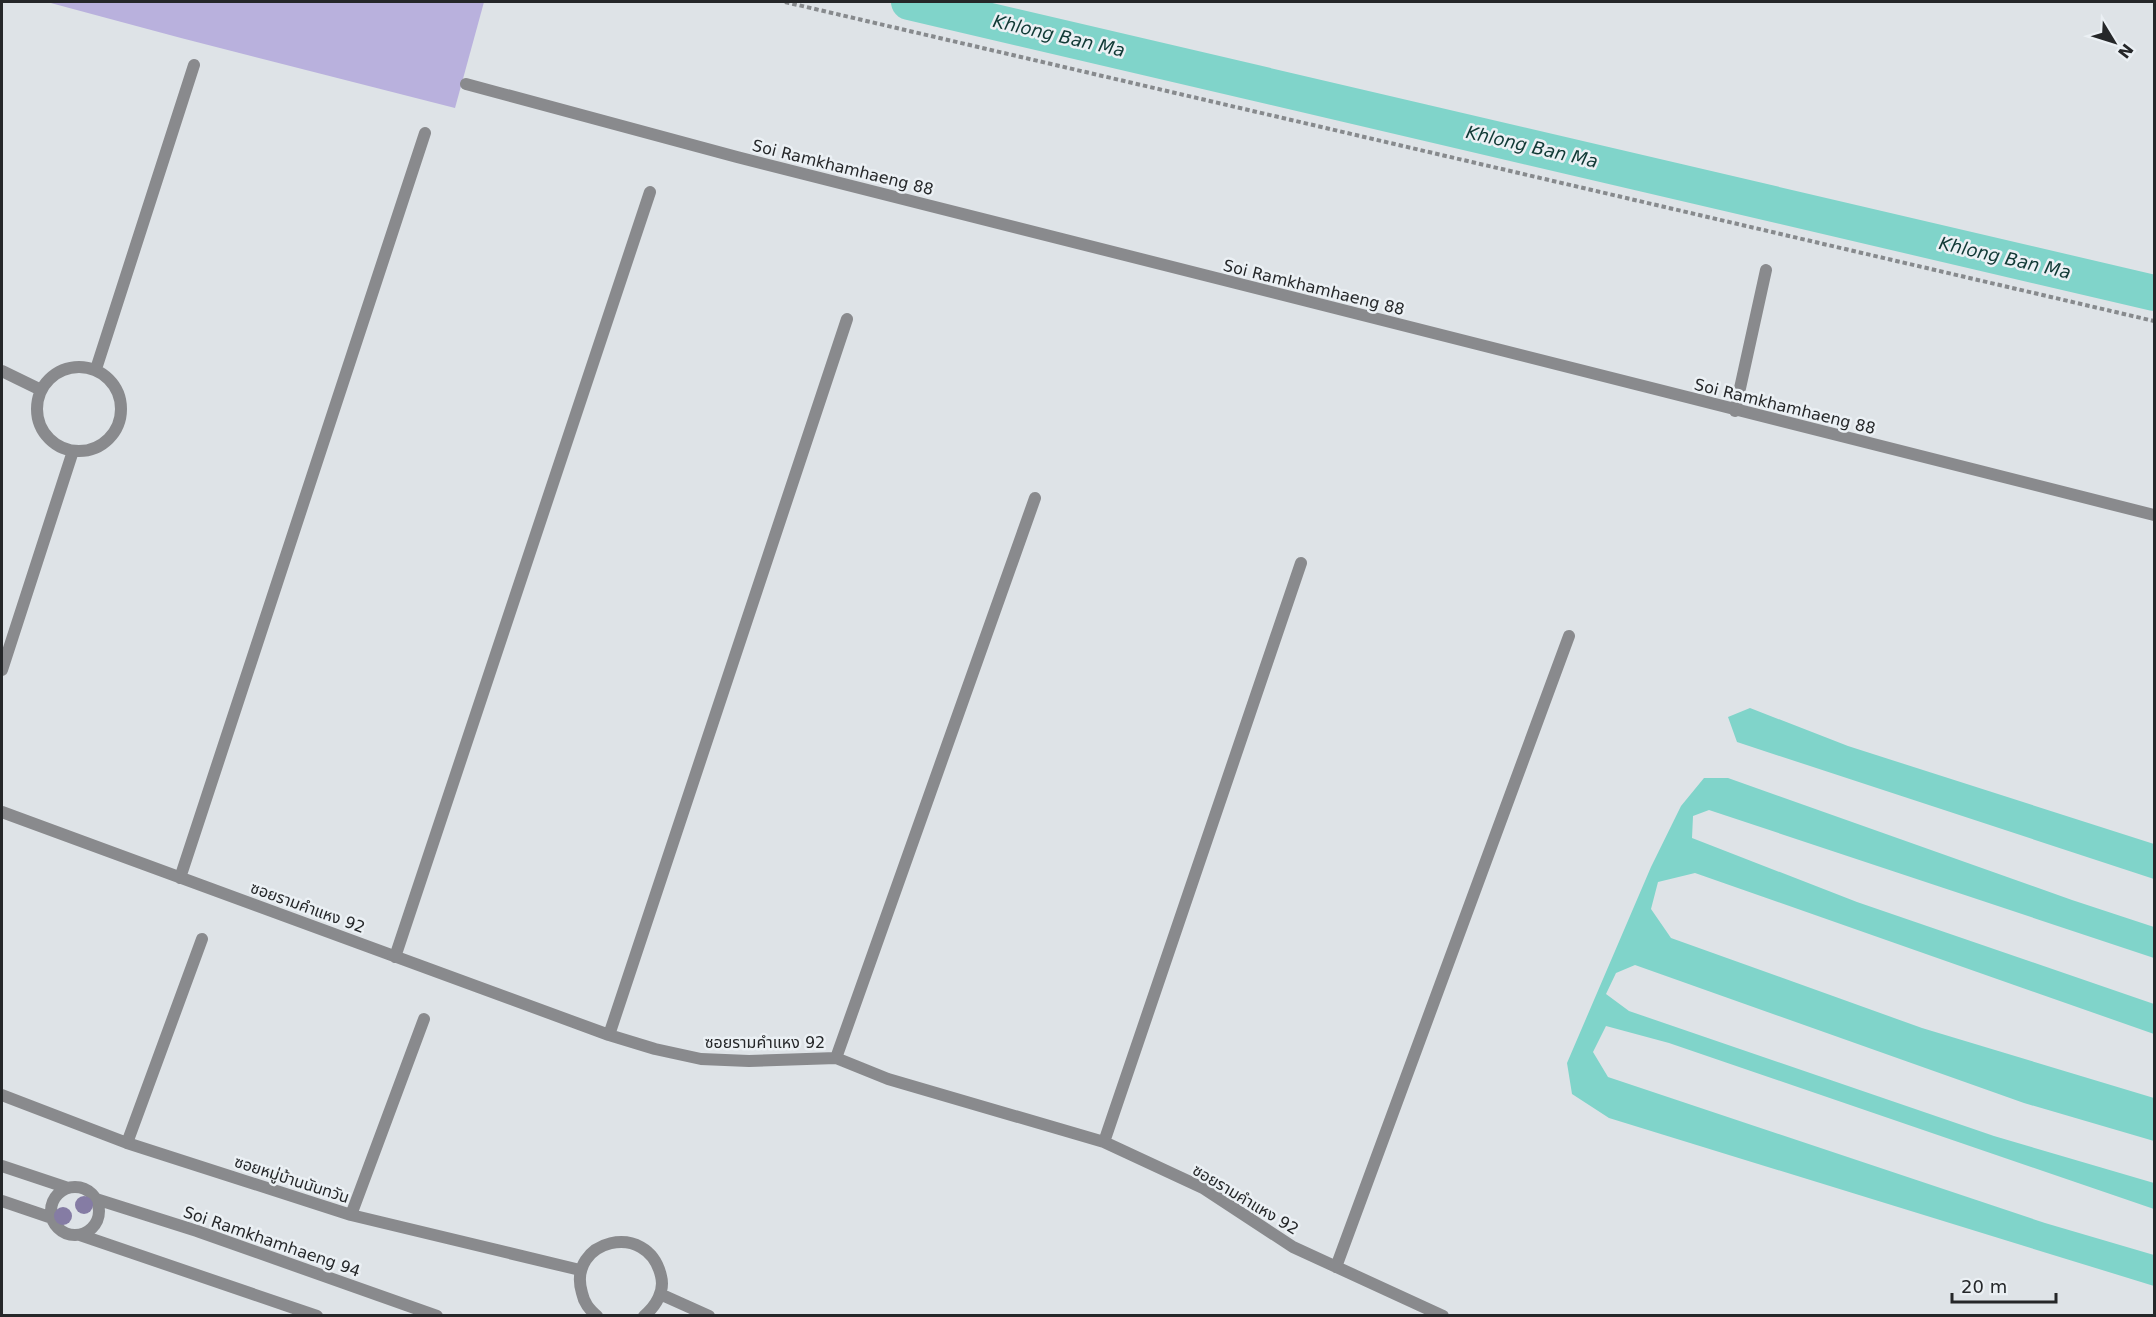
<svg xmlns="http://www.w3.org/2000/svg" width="2156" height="1317" viewBox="0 0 2156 1317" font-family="'DejaVu Sans','Noto Sans Thai',sans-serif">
	<rect width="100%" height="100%" fill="#dee3e7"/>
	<path fill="#b9b1dd" d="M47,2H484L455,108L181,38Z"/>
	<path fill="#80d4ca" d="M1750,708L1848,746L2154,844V879L1737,742L1728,717Z
		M1704,778H1728L2072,900L2154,927V958L1709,810L1693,816L1692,838L1857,902L2154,1004V1034L1695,873L1658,882L1651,909L1671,938L1922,1028L2154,1098V1141L2024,1103L1635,965L1616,973L1606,994L1629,1011L1994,1136L2154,1183V1209L1669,1043L1606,1026L1593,1052L1608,1077L2045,1223L2154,1255V1286L1609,1118L1572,1094L1567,1063L1651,867L1681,806Z"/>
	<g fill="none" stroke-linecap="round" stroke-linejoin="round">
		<path stroke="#80d4ca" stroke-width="36" d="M909,2L2154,293"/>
		<path stroke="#878a8d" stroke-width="4" stroke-dasharray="4.5 3" stroke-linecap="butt" d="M785,2L2154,321"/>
		<path stroke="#898a8d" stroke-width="12" d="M466,84L737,157L2154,515
			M37 409a42 42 0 1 1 84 0a42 42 0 1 1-84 0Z
			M96,369L194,65
			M2,371L41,390
			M1735,411L1766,270
			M2,670L73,451
			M2,812L609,1035L655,1049L701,1059L749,1061L836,1058L888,1079L1104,1142L1203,1188L1293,1247L1443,1316
			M180,878L425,133
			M395,957L650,192
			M609,1035L847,319
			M836,1058L1035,498
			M2,1095L127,1143L351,1215L580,1270
			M1104,1142L1301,563
			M127,1143L202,939
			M2,1166L68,1188
			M51 1211a24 24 0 1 1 48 0a24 24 0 1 1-48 0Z
			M96,1199L197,1231L437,1316
			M2,1201L52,1218
			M351,1215L424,1019
			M80,1235L317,1316
			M1336,1267L1569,636
			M660,1294L709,1316
			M597,1316C589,1309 584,1303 582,1293C566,1240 648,1219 661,1276C665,1291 656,1306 644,1316"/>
	</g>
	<g fill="#857ca4">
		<circle cx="84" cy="1205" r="9"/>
		<circle cx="63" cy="1216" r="9"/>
	</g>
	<g text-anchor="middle" stroke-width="5" stroke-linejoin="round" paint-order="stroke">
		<g font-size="16" fill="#252729" stroke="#ebf0f4">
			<text transform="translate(843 167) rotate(14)" y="6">Soi Ramkhamhaeng 88</text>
			<text transform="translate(1314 287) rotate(14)" y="6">Soi Ramkhamhaeng 88</text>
			<text transform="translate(1785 406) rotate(14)" y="6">Soi Ramkhamhaeng 88</text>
			<text transform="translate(308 907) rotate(20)" y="6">ซอยรามคําแหง 92</text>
			<text x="765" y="1048">ซอยรามคําแหง 92</text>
			<text transform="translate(292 1179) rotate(18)" y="6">ซอยหมู่บ้านนันทวัน</text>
			<text transform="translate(1246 1199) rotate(31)" y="6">ซอยรามคําแหง 92</text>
			<text transform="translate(272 1241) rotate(19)" y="6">Soi Ramkhamhaeng 94</text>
		</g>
		<g font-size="18" font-style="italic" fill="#103935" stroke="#ebf0f4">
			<text transform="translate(1059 36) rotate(13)" y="6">Khlong Ban Ma</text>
			<text transform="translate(1532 147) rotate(13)" y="6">Khlong Ban Ma</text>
			<text transform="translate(2005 258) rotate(13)" y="6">Khlong Ban Ma</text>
		</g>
	</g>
	<rect width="2156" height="1317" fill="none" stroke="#252729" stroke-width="6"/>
	<g transform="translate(2114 42) rotate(128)" stroke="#ebf0f4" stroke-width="4.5" paint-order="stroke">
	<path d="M0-4.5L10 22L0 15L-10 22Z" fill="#252729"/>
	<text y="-9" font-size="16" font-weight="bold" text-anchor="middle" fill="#252729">N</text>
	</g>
	<path d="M1952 1293v9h104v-9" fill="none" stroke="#252729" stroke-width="3"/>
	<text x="1961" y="1293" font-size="18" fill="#252729" stroke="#ebf0f4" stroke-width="4.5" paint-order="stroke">20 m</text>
</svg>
